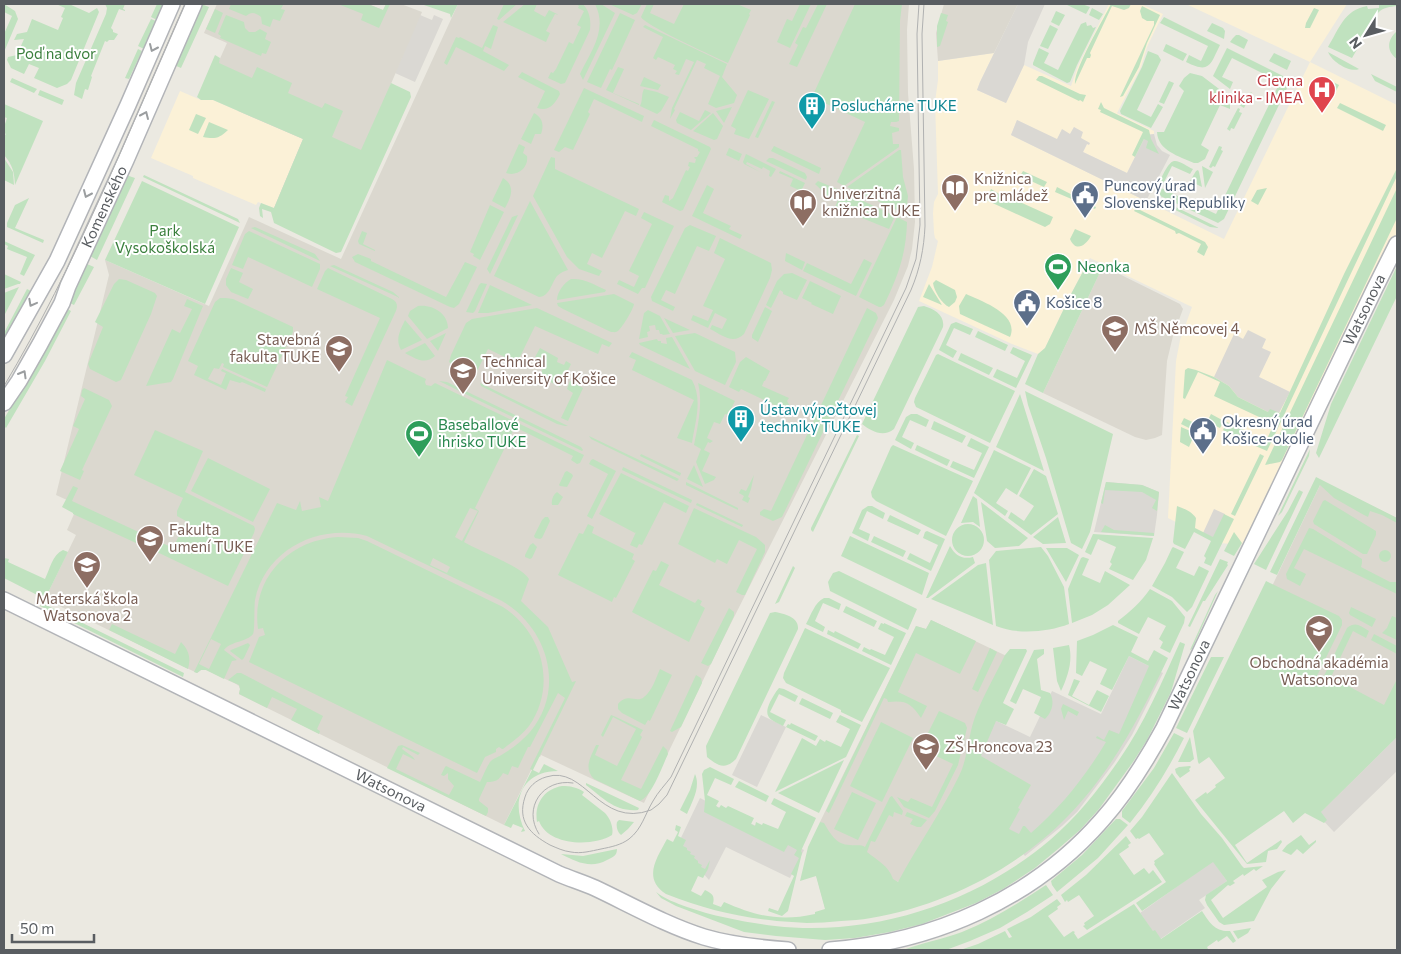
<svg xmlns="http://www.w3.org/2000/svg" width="1401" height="954" viewBox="0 0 1401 954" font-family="Commissioner,sans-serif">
	<rect width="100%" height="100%" fill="#ebe9e1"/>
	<path fill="#fbf1d7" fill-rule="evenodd" d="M1109,4H1141L1163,14L1147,47L1141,67L1117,113L1154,131V134L1146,135L1127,173L1083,152L1087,144L1081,138L1074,127L1070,134L1061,132L1057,140L1017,120L1011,135L1224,239L1310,62L1186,4H1347L1310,62L1397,105V244L1252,545L1217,543L1168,518L1176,361L1180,340L1192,307L1090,258L1071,294L1045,348L1038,354L1012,344L919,301L932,267L938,241L935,238L934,233L933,213L934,202L938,194L935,102L938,80V61L994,53L980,82L977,90L1006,103L1024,65L1071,86L1078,66ZM1235,334L1243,339H1266L1262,348L1259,377L1290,392L1229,386Z
		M180,91L201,100H213L303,139L274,208L258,202L256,205L193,178V176L151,158Z"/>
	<path fill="#dad8d3" d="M1018,4H1045L1028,42L1024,65L1006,103L977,90L980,82Z
		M420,15L432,20L434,15L443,19L415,82L395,73Z
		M1017,120L1057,139L1062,129L1070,134L1074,127L1083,132L1081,138L1090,143L1089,145L1087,144L1083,152L1127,173L1146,135L1154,134L1157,145L1162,151L1170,155L1146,201L1011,135Z
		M1248,330L1266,339L1262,348L1271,352L1259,377L1290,392L1279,413L1268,412L1238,397L1229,386L1214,377L1234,334L1243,339Z
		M1106,482L1142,485L1159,492L1157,515L1154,536L1094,532Z
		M1214,509L1225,514L1214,538L1203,533Z
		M1129,656L1163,673L1132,735L1114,763L1077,812L1062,826L1025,856L1005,831L1030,785L977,754L992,719L1030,737L1052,691L1101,714Z
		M761,715L786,727L757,787L732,775Z
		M1397,737V771L1334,832L1318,815Z
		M700,798L804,850L790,878L726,847L709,880L678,844Z
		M1213,861L1227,881L1199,900L1205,908L1159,940L1140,913Z"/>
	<path fill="#dbd8cf" d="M217,4H368L383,10L386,4H401L422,12L390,86L343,237L274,208L303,139L238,111L218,63L227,43L204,33Z
		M458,4H909L907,30L908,93L914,169L915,222L912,249L908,266L894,300L720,645L644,803L541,755L540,757L538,756L504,825L239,694L240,689L239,686L236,684L206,670H201L197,673L45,599L76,535L67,530L78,505L56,495L109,275L105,260L209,306L249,217L341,259Z
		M944,4H1018L994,53L938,61L936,33Z
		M1103,266L1180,304L1183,309L1173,336L1167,361L1162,435L1155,438L1146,440L1135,437L1043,393Z
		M1322,481L1397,518V737L1320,813L1239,785L1207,723Z
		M931,620L1017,661L977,754L1031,785L1005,831L827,915L816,875L832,843L820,822L916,626L926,629Z"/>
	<path fill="#c0e2bf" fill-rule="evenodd" d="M4,4L15,11L18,19L4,52V34L12,16L4,12Z
		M56,4H69L89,13L97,8L99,12L71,80L67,84L57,88L34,78L39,68L29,64L24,74L11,68L7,60L8,57L17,55L24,39L14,40L17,34L27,32L32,19L58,30L63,18L61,17L65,8Z
		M105,4H125L123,9L125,10V11L119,9L111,28L113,30V32L118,34L114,40H109L107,42L105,41L91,76L92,77L88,90L85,89L82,99L74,95L76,83L106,14L107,8Z
		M157,4H164L157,20L151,17Z
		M201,4L209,7L181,68L174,65Z
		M231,4H281L283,5L281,9L285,10L280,21L273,19L270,27L262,24L261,17C255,12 251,12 246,16L229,9Z
		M338,4H368L383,10L386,4H390L379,28L361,20L363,14Z
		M421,4H458L451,18L450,14Z
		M504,4H517L499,20L497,19Z
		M525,4H537L534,11L545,17L549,10L559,15L555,14L546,31L550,33L546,42L503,22Z
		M576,4H583C590,12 591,20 590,30L565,83L561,84L548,78L551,72L553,73L556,69L569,42L573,44L581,27L577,25L584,11L578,8L579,6Z
		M595,4H601L615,13L583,80L580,74C591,51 608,30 595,4Z
		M609,4H642L637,13L633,15Z
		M647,4H654L650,13L674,24L684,4H737L751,10L749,14L750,15L728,63C713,56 646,26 641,17Z
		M800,4H811L790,48L777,42L787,19L792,21Z
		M818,4H827L797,67L789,64L798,45L795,43L803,27L806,28Z
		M855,4H902L900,21L899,121L896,122H891L890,126L899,128V131L892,133L893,144H899V147L844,186L837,182L865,122L812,97Z
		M1065,4H1082L1090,7L1086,14Z
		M1111,4H1131L1129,8L1124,10L1112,6L1090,53L1091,55L1090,58H1087L1075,84C1073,71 1104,18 1111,4Z
		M1397,4V6C1390,7 1383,7 1378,13L1352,58L1328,47C1339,29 1344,10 1367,6L1368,9L1379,8V5Z
		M1142,6L1160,15L1147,43L1139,67L1123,96L1120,97L1154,25V21H1147L1142,18L1140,11Z
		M1092,8L1103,14L1099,20L1089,15Z
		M1314,8L1319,10L1310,28H1305L1306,23Z
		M215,9L223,13L215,33L206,29Z
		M1056,11L1065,15L1059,26L1051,22Z
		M620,13L635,20L612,70L610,69L601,88L587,82Z
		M941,13L948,15L946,21L948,22L940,46L937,47V26Z
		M226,15L244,22L245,28L249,32H255L260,29L267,33L265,39L271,42L266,54L262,53L261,56L220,38L221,36L218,34Z
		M1164,17L1220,45C1210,65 1210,74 1186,62L1189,55L1201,61L1208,46L1160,23Z
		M151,19L156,21L144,49L138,46Z
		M1086,22L1087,26L1091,25L1093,28L1096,27L1077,65L1070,82L1067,83L1033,65V63L1039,48L1049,53L1044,63L1058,70L1081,24Z
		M1212,23L1223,28L1225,31L1224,39L1207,31Z
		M493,25L498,27L491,49L485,46L483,51L509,65L504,71L456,47L447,65L444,63L456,37L459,38L460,37L482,48Z
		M645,25L727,64L722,77L737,95L734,103L716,108L708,104L720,76L704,68L706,64L697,60L674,109L675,110L670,119L672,108L694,62L686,59L679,75L675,74L677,71L673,69L675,65L658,57L656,60L653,58L663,37L643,27Z
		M1050,25L1058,29L1048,49L1040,46Z
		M1397,31V59C1386,51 1387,40 1397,31Z
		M1236,35H1239L1248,40L1244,49L1230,42L1233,38Z
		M1166,44L1187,54L1183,61L1163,51Z
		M1227,48L1291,80L1224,219L1218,223L1156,194V192C1158,185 1167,162 1174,161C1179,160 1188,167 1193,169L1190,174L1172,166L1161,188L1216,214L1280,82L1232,58L1222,77L1233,82L1230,89L1213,76Z
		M138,49L142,51L129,79L125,78Z
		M1148,51L1158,55L1161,60L1137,110L1151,117L1158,104L1163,107L1151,128L1121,114L1120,111L1142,67Z
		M1328,52L1359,69C1350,73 1332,62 1328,52Z
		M1274,53L1291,61L1287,70L1269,61Z
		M215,55L220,58L219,63L252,78L257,67L292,83L288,93L322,108L325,103L343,111L332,137L361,150L391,83L410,92L411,97L341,252L336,253L274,223L271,212L262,209L263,218L260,216L259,208L261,203L274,208L303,139L213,100H201L197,97Z
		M618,67L624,69L613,93L639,104V105L606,90Z
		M522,72L559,91L560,94C555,104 549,112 537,108L545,91L518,77Z
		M1190,73L1202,76L1227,95L1230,100V109L1220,105L1201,145L1209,150L1205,159L1198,163H1194C1179,156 1158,151 1157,132H1164L1184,91L1179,86L1184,78Z
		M1371,74L1397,87V92L1375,81Z
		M1042,76L1080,94L1086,95L1083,102L1080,100L1079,101L1036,80L1039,76Z
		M1321,76L1339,85L1335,93L1317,85Z
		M644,77L661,85L658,90L640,86Z
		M12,78L37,89L34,93L10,82Z
		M1169,81L1174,83L1164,104L1159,102Z
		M584,88L644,116L642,122L594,99L588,112L590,114L573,150L565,147L559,152L554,150Z
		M644,89L657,92L669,97L661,111L657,114L640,106C643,100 641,95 644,89Z
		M40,90L64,100L62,105L38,95Z
		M748,90L769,99L749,139L734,134L736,129L731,126Z
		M1314,90L1331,98L1328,104L1312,96Z
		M1252,92L1244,108L1236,103L1238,98Z
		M772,101L775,102L758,138L755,137Z
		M1101,102L1104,108L1149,130L1151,139L1159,154L1146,148L1148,141L1144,139L1135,157L1132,155L1143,132L1100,112L1101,110L1098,109Z
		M1340,103L1386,125L1383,131L1337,108Z
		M4,104L43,121L15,185C14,171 13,166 4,155V136L6,134L4,133L5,127H4L7,118L4,117Z
		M732,107L724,123L716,111Z
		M1238,108L1240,109L1239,112L1242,113L1234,129L1231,128L1230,131L1227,129Z
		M705,110L711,113L691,130L677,123L676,120L680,112L699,121Z
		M534,113C543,118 544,125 541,134H535L531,144L521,139Z
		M713,113L723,126L717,139L714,140L693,131Z
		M196,114L206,118L198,134L189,130Z
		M654,120L710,147L711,149L683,210L680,211L662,202L665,195L669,196V201L673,198L686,170L688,171L690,167L688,166L689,162L695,163L696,159L694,158L695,157H697L700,152L698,151V149L651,126Z
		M209,122L228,130C219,139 214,139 203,137Z
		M519,144L525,147L523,153L527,156C529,168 517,177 506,173Z
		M774,146L821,168L819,174L771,151Z
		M1219,146L1222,147L1221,150L1223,151L1215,167L1213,166L1211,168L1209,167Z
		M729,148L742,154L739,161L726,155Z
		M899,150H901L903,177L908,196L906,214L847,187Z
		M746,154L776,169L771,177L769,176L770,171L763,167L762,169L747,162L746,164L760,172L744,164L743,162Z
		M551,157L555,158V169L639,209L636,216L625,211L602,258L592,253L587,264L602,271L599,276L579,269L567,257L533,196Z
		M4,158L13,172L14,185L4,180Z
		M769,158H773L805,173L807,177L806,180L766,161Z
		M1202,166L1213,172L1205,188Z
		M1397,168V176L1267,451L1251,444L1255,436L1266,441L1274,424L1214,396L1220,382L1198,372L1185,399L1183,398L1185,370L1188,368L1196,370L1214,377L1229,386L1238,397L1268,412L1270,409L1280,413L1344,274Z
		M1198,170L1199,172L1202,187L1190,181L1196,171Z
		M780,171L805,183L801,191L790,186L793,179L779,173Z
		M1023,171L1047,182L1044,187L1020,176Z
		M126,175L135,178L97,260L90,256Z
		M144,175L238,219L240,223L143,177Z
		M503,178C516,186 511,197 505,208L492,201Z
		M142,181L239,227L205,304L105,260Z
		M818,181L837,189L832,200L815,184Z
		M707,185L714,189L703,213L731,226L729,229L742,235L740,239L692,216Z
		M1057,187L1096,207L1095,209L1055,192Z
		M1267,188L1258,205L1251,201L1257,190Z
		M1397,188V218L1282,460L1280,462L1265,465Z
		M991,189L1008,199L1009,197L1053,217L1050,224L1045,227L986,200Z
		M842,191L895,216L889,229L835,207Z
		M29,198L15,228L44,240L43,243L7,227V223L15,205Z
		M1157,198L1219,228L1210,227L1161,203Z
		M530,201L568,270C564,271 560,273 557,276C551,284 550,296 539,297L494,276Z
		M490,205L504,212L480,260L473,256L474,254L470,252Z
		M1136,208L1205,242L1208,247L1204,256L1197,252L1201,244L1179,233L1176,234L1175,231L1134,211Z
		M644,212L674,226L645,288H642L638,294L617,284L619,280L634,287L639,276L629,271L652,224L641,218Z
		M518,215L490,274L487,269L512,217Z
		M897,217L907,222C906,255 898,276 884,305L881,307H879L859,297Z
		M690,225L716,236L709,251L697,246L675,294L666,290L661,300L675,307L673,311L652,301L651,297L685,228Z
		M255,227L315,254L320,261L251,228Z
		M1075,229L1091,236C1086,245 1076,253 1070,239Z
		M249,231L320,264V269L312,287L248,257L243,269L232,265L245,234Z
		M362,231L367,233L363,244L375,250V251L359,244L358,241Z
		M720,238L771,263L772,270L770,278L744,334C733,345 722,335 710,329L712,325L722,329L727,319L715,313L708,328L691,320L693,315L708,321L713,310L703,306L725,259L714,253Z
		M4,241L35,255L24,276L20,274L27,257L7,249L8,246L4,244Z
		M786,253L805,262L802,270L785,261Z
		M358,254L371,259V261L446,297L465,262L477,267L459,304L454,308L450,307L355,262L352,257Z
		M864,259L872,263L856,296L803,271L807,263L851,284Z
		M1093,262L1103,266L1043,393L1025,384L1038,354L1045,348L1071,294L1087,264Z
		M87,264L94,267L74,305L68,302Z
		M334,265L393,292L400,298L330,266Z
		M1397,266V296L1319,458L1316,453L1331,404Z
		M231,268L243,273L239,282L253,289L248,299L231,292L226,285V279Z
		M328,268L392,299C398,302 398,307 395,313L352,406L345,402L348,397L345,396L380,318L317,289L325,271Z
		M792,273L807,280L797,300L783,294V292L780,290L771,308L766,305L777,281L784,274Z
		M4,274L21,282L20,284H18L4,289Z
		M119,279L126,280L155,293L157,296L151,314L121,380L116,382L90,369L88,364L103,327L95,322L114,284Z
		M571,279C584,278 595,285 606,290L605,292L557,300C557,292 564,283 571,279Z
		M936,280L955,290L957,297L955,302L949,307C942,304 934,291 933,283Z
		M810,281L841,296L833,314L811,304L812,303L802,298Z
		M481,283L487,284L475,311L473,313L466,312L479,285Z
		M929,284L942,305L923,297Z
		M490,285L532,305L488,313H478Z
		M19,287L4,316V293Z
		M27,289L35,293L4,350V333Z
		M614,294L634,304C633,310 623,326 619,330C616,333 615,332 611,332L563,309L558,306L557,303Z
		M966,294C981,301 1020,314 1010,337L960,314L959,306Z
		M220,298H226L233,299L293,327V332L267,387L223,367L224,364L222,363L219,369L214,368L208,379L221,385L226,373L221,371L222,369L266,389L265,392L242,382L240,383L230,380L226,390L194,375L198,366L188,361L215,302Z
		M187,299L203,306L173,379L171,382L146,386L172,329L180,333L192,309L184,306Z
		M418,306C432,304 448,313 448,328L427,339L408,316L410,311Z
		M924,306C934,309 945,315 943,327L894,429C883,438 871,431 862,424L918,307Z
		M765,307L772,311L758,342L752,338V335Z
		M66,308L71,311L45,361L6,428L4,426V419L39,358Z
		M537,308L612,343L609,347L602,344L598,354L535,326L517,363L488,349L474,377L455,367L449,362L451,355L466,323L472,319Z
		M867,308L876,313L878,318L782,517L773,521L760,515V512L764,509L771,511Z
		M648,310L660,316L670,334L663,335L662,334H660L659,330H656L655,325L649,326L650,331L647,332L648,337L639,339L644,313Z
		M664,318L690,330L673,333Z
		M405,320L422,340L401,350C395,339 400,331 405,320Z
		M956,322L973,329L970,335L954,328L946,345L957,351L953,358L939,350L951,324Z
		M978,331L1008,345L1005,351L975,337Z
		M446,333L438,351L430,341Z
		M695,333L735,352L736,362L725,385L695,371L675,336Z
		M672,337L690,369L640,345L639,343L657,339L658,341H661V343L667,344L666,338Z
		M425,343L435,356C425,365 416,359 405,353Z
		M1013,347L1032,355L1016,388L993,377L997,369L1017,378L1025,361L1010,353Z
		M540,348L558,358L557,362L564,365L566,361L571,364L560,387L539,376L546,363L535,357Z
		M632,352L692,380C703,400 695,422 692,443L677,438L694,400L632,370L636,360L629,357Z
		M961,353L993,368L989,375L958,360Z
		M938,354L1015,391L990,443L916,407L914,402L915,398L936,355Z
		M746,357L770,371L765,381H764L762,386L789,398L787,401L790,406L787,411L741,389L739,392L729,387L740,362Z
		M387,360L426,379L425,382L426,385L431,386L435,383L584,455L580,463L577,464L571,460L573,456L515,427L475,508L479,511L464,542C477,550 523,567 529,579L521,601L548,627L572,682L576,681L533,770L539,773L544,764L558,771C522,771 510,801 525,831L521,832L523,828L513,824L511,828L504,825L532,770L530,769L565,698L558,693L530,747H528L518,768L512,766L508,775L503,773C499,780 496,782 487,782L479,799V801L488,808V812L486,816L387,768L398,746L402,745L420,753L418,755L403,747L402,749L413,757L415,760L403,754L396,769L449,795L454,786L448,779V773L444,776L441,775L445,767L446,766L480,782C483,776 486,768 490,762C493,758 499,757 503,754C513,748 522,741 530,732C566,689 548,628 502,601L367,536C320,523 265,549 255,600C254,607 255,632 253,634C247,642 231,641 224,650L237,660L232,661L224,679L206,670H201L197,673L194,672L277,503L296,510L300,501L302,511L321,507L319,497L328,501ZM470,508L478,511L462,541L455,537ZM433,558L450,567L447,573L430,565ZM211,639L221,644L209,669L199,664Z
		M439,381L447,382L581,447L583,450L582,451Z
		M570,381L583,388L568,421L561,418L573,393L567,389Z
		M480,383L568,426H565L557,424L481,386Z
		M698,383L735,401L728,415L725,414L720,424L714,422L707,438L713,441L710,443L708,442L704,450L710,453L702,471L716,477L714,480L705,484L696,462L701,449L694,445C698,425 703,403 698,383Z
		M84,388L109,400L112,406L82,470L84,471L80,480L60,471L79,429L73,426L85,399L81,396L82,390Z
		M1025,391L1113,434L1090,532L1082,549L1071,543L1046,458L1028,405Z
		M1020,394L1044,471L996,447Z
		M911,414H917L929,420L926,427L910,420L902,437L914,443L911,449L895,440L906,417Z
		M1211,414L1224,421L1220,428L1207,422Z
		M1184,418L1203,427L1201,432L1198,431L1197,432L1181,424Z
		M934,421L966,436L962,443L931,429Z
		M1227,422L1252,434L1248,442L1223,430Z
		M1181,427L1195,433L1189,447L1180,442Z
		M155,430L203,451L185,492L254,526L255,529L254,533L228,586L157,552V550L137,541L136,543L73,514V513L62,507L73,486L78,488L72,501L173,548L186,521L177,516V511L183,498L134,475Z
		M857,435L859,436L813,532L811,530V528Z
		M589,436L679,479L677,481L591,439Z
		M971,438L989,447L974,478L950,467L953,461L974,470L982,453L967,446Z
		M893,445L973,481L946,536L876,501L872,497L871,492L891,447Z
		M917,445L950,460L947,466L915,450Z
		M1310,449L1309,456L1282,512L1278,516Z
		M994,450L1031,468L1017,495L1006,488L996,503L1008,511L1005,516L974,493Z
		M641,454L681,473L680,476L640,456Z
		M1260,454L1264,456L1235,516L1231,514Z
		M208,458L270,489L253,522L191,491Z
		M593,459L616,471L592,519L587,516L608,474L589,464L591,460Z
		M694,465L703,487L687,479Z
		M623,467L692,500L691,503L622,470Z
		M1034,469L1046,476L1058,514L1031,535L1008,518L1011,512L1024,521L1034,506L1019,496Z
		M567,471L572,474L573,476L567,487L560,486L559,485L565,472Z
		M621,473L689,506L686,513L664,502L642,545L639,544L637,548L630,545L636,532L635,533L599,514Z
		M754,475L751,489L748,497L750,498L748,503L742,500L744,496L739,493L741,489L746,491Z
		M1316,477L1397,518V523L1382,515L1370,511L1368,517L1364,515L1334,498L1320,485L1277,575L1270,572Z
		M686,482L738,508V510L686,485Z
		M1106,482L1142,485L1159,492L1157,511L1152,508L1156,500L1142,492L1105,490L1103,504L1101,503Z
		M1299,490L1303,492L1266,570L1254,564L1288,511Z
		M557,492L563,497L558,505H552C551,500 553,495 557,492Z
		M973,496L977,499L980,527L973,522L961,523Z
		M1325,500L1376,531V535L1367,554H1363L1314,524L1313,521L1323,501Z
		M981,502L1028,538L1019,546L995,548L987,541Z
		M697,503L743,525L742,527L696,505Z
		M868,506H872L885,513L883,519L867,511L859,529L870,534L868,541L852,533L862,510Z
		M1177,506C1185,509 1191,511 1196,518L1195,528L1213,537L1224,514L1234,519L1211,566L1204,563L1206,558L1204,556L1211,541L1194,532L1185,549L1174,544L1173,542Z
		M694,508L756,537L765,545V552L745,595H742L736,592L757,549L739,540L727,564L717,559L715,563L678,544Z
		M890,515L921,530L918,535L887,521Z
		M545,517H548L550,521L542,538L540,539L535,538L534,536L542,520Z
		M1058,517L1066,543L1043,544L1033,537Z
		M588,524L594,527L592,533L634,554L632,559L635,561L616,598L614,597L612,602L558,575L579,533L583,534Z
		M952 540a16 16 0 1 1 32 0a16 16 0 1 1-32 0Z
		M1105,525L1114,530L1154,533V536L1101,532Z
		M1309,528L1313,529L1362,559V563L1361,567L1390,582H1397V594L1304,549L1294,568L1306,574L1300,586L1287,579L1286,574Z
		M927,531L945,539L931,571L907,559L910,553L930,563L938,545L923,538L925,532Z
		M1234,532L1242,543L1234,556L1224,551Z
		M1093,534L1153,538L1146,560L1133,580L1109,569L1112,564L1110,562L1116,547L1098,539L1091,555L1085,552Z
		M850,536L929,573L922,595L841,556Z
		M874,536L906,551L903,557L871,542Z
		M338,537L358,538L367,541L503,607C543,633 557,686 529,726C522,735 512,742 503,749H502L499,747L496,749V752L485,757L477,773L249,662L259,637L265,635L263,628L258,629C251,578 289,540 338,537Z
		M533,543L537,547L532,558L530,559L525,557V555L530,545Z
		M950,546C955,555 962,560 973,557L975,563L928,598H926Z
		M1041,547L1048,556L1064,587L1069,624C1048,632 1018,635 996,626L989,560L996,551Z
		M1173,547L1184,552L1176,568L1194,576L1199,566L1209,571L1192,607L1187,612L1172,597L1152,586L1165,563L1172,548Z
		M1046,548H1067L1079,555L1066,582Z
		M1379 556a6 6 0 1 1 12 0a6 6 0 1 1-12 0Z
		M63,550L68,552L45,599L4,578V558L9,559L8,562L45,579C50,569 52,555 63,550Z
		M1083,557L1089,559L1082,575L1100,583L1105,571L1130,585L1108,605L1092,615L1072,623L1068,589L1081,558Z
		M1220,559L1228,562L1227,564L1228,565L1205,601H1203L1190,627L1188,626Z
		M661,561L669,565L659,585L695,603L698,599L702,601L700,605L705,608L689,642L632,612L653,570L656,571Z
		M986,563L993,625L931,599L978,565Z
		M793,566L795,568L779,602L775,604Z
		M839,571L917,609L908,630L830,591L828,582L833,573Z
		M1266,581L1339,616L1342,620V625L1314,682L1318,684L1323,678L1347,628C1356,621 1360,626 1369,631L1366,638L1353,631L1331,677L1384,705L1397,679V737L1321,812L1327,820L1324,823L1305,813L1293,823L1284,811L1235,845L1247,863L1281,840L1282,842L1277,849L1268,851L1266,862L1247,864L1195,800L1206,792L1207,794L1216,787L1215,785L1225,778L1209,757L1199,764L1198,762L1193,731Z
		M1150,589L1172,601L1185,617L1184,623L1170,653L1160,648L1163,642L1159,639L1166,626L1148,617L1139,634L1118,623V621C1130,612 1141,602 1150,589Z
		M1218,591L1192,649L1190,650L1215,595Z
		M824,598H829L841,604L839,610L823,603L815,621L825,627L823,632L806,624C811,615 815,602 824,598Z
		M42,603L184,673L183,677L40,606Z
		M846,606L877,621L874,627L843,612Z
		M1351,607L1376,619L1372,627L1350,615L1349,613Z
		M729,608L734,612V616L711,664L708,666L701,663Z
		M775,612C785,614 799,617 798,629L736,759C725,770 718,766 707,757L706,746L770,613Z
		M1392,616L1397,618V640L1382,633L1387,628Z
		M931,620L976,641L960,674L916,653L898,692L927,706L921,718C911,703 906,700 888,702L887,699L884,698L829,813L826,811L916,626L926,629Z
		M881,623L884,624V623L906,633L891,665L862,651L864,647L870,650L871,649L885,655L894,637L878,629Z
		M112,624L175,654L181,642C189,650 191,658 188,669L109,630Z
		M1113,625L1138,637L1131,652L1148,661L1154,650L1168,658C1140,716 1113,770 1067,817C1017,869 942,906 871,918C861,920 851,920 841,921C829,922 818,923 807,923C802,923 797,922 792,922C746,919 709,911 666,894C642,878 657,858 667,839L673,842L678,832L675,830L676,825L681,827L678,836L686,840L683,846L687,848V850L691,852L690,854L695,856L694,858L698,861V863L702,865L701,867L705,869L710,860L708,869L703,878L698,876L691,891L701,896L705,890C712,894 715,895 713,904L721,907L724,902C756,916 780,922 815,914V912L825,909L816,876L800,881L808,847L820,822L824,823C830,833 836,845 850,845C857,846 860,844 865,847L890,797L892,796L903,811L902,815L894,812L893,817L889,815L875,842L871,841L867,852C877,860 889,866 893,879L898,882C917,846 941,813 959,776C968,758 968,736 975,717C983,696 995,676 1005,655L1010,649H1026L1027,651L1003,703L1014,709L1006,725L996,721L981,756L1031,785L1018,808L1020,809L1009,829L1019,834L1023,826H1025L1031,833C1061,807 1085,777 1106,742L1096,738L1097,736L1104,740L1109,730L1119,734L1149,666L1129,656L1112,690L1100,684L1107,669L1090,661L1082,676L1076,673L1077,641L1093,635Z
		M805,628L890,668L862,722L841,712V710L786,683L783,678L784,673Z
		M828,630L834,633L835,631L861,644L858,649L827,634Z
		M1374,634L1397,646V654L1371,640Z
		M1180,642L1185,644L1171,692L1147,740L1133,762L1099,809L1080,830L1058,849L1035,868L1003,889L976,903L922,924L890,932L855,938L825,940L776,936L744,932L676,906L661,898L656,892C665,899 676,903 687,907C716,917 745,922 775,926C873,937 976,903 1050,840C1077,817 1099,789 1119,760C1144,724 1162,682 1180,642Z
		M248,643L250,645L244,658L242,660L230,651L231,650Z
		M1069,645C1073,661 1068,676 1061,691L1057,681L1053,648Z
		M990,648L997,652L978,692L972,689Z
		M1044,649V654L1037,659L1041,690L1050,693C1055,702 1052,712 1045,719L1034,713L1041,697L1023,689L1016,704L1010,701L1034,650Z
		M1211,657H1224L1187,733L1176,728Z
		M660,669L672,675L650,721L648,720L645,725L622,713L618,709V704C629,692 636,704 644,697C652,691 656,678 660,669Z
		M237,673H241L323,716L317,729L320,731L319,734L291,720L297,709L272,697L267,708L239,694L240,689L239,685L228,680Z
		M696,675L701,678L702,683L681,727L672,732L670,731Z
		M1074,679L1080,681L1072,696L1089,705L1097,690L1109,696L1101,712L1068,695Z
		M779,688L784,689L798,696L795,702L779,694L770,712L786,720L783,726C770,720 763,717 770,702C773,697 775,692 779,688Z
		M802,698L833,713L830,719L799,704Z
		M1063,704L1079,712L1077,716L1068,711L1064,720L1061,709Z
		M939,711L965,723L967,728L958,765L935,811L929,818L904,807L897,797L908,802L911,798L932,807L953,764L932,754L934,748L923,743Z
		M611,715L616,717L643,730L640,735L642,737L621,780L641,789L663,746L667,750L668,754C662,767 652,796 640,801L594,779C583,768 591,756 596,745H599L595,755L617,766L636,729L613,717L603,737L601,735Z
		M840,715L861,725L846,757L775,792L802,738L816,746L820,739L825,742L826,740L841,747L850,729L836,722Z
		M881,722L913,738L882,802L850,786Z
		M791,723L818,736L815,741L786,727L788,724L790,725Z
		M1174,733L1184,738C1169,768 1151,797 1130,823L1122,817V811L1154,768Z
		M1190,737L1194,759L1190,762H1178Z
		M844,760L819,813L778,793Z
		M1190,766L1191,767L1189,769L1190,771L1180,778L1176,773L1175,769L1179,767Z
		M710,767L734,779L731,785L715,778L707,795L719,801L716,806L719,808L721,805L726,808L728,806L754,818L751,824L755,826L756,822L762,825L763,823L778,829L786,812L771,804L774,798L816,818L801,851L802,853L788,911L782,916L768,911L769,908L778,911L794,876L791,874L799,858L794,855L797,850L788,845L784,852L704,812L705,801L702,774L704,770Z
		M1172,773L1201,814L1222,838L1242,866L1244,868L1263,866L1256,871L1254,869L1244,876L1243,874L1233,881L1235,883L1230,886L1228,885L1211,900L1223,918L1267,887L1262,880L1278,872L1286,870L1271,889L1254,921L1224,925L1219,922L1207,905L1205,900L1206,895L1227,881L1213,862L1142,911L1136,903L1166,882L1154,864L1155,863L1154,861L1164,854L1149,833L1139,839L1138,838L1136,839L1130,831L1142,817Z
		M695,774C701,787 692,802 687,814L680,810L690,790Z
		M739,781L769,796L766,802L735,787Z
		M586,783L639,808L638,810C615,812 603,798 586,785Z
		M562,786C570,786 577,787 584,792L582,795L605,813C610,818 614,828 612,835C593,847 548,846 539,821L537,822C534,804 544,789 562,786Z
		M852,792L876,803L858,840L834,829Z
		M907,812L927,820L921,827H917L910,824L913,819L905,816Z
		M1116,819H1120L1128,825L1098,858L1057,892L1052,885L1051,881L1082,855Z
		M619,820L634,822L628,829L621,835C617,832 616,826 617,822Z
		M1301,835L1309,845L1316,840V842L1303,854L1297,849L1291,855L1282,851L1287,845Z
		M1126,836L1131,843L1128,845L1129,847L1119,854L1134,875L1144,868L1149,874L1153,870L1162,882L1087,930L1083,926L1085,925L1084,923L1094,916L1079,895L1068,902L1067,900L1065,902L1061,895L1086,875Z
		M617,849C617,856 613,857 607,860C591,869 576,862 561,854L583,856Z
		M1046,885L1053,895L1027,912L1000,928L970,941L946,950H903C922,943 943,939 962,932C992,920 1019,903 1046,885Z
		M1057,899L1061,904L1057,907L1058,909L1048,916L1064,937L1073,931L1075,932L1074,933L1078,939L1134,904L1153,931L1155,930L1161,939L1202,911C1209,922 1215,932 1230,931L1236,941L1233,943L1227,936L1218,942L1217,940L1207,947L1208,949L1206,950H960L978,944L1005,931L1009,938L1012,937L1007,929L1031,917Z
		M1251,928L1248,933L1238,939L1233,931Z"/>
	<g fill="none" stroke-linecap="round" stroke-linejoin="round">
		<defs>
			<g id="minor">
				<path d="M4,355L57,261L128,105L172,4"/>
				<path id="s1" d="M4,403L19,381L40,344L62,303L68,286L126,160L194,4"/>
				<path id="s2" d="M4,600L559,874C571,879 584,883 595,888C631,905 666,925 704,937C731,945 760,948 788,950"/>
				<path id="s3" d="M830,950C934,942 1033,899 1102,820C1127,792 1146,761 1164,728L1375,288L1397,244"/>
			</g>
		</defs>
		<use href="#minor" stroke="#b2b4b8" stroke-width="18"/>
		<use href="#minor" stroke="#fff" stroke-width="15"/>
		<path stroke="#b0b1b1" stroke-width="1" d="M919,4L917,34L920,225L916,259L906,288L671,777C665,785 658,792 653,801C645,814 642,829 629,839C621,845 611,847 601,849C591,851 581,854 571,852C563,851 557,848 550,845C530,834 517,821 525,797C528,787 536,780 546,777C585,764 599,829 651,810L659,804L667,795L911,290C920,269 924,248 925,226L922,34L924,4
			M4,386C76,265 128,133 185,4
			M539,834C522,808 543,778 573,783"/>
	</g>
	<defs><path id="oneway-chevron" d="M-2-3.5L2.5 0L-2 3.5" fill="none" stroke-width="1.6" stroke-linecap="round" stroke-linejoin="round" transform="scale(1.25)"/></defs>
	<g stroke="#9b9ea0">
		<use href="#oneway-chevron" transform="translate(153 48) rotate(114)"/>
		<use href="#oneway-chevron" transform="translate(145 115) rotate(-66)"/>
		<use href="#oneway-chevron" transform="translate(87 194) rotate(114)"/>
		<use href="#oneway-chevron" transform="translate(32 303) rotate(118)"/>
		<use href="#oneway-chevron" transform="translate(23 374) rotate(-60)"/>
	</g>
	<defs>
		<symbol id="hospital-pin" viewBox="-11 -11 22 30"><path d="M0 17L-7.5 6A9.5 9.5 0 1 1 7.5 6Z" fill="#e0444e" stroke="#fff"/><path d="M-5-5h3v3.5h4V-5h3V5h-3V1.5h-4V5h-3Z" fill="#fff"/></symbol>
		<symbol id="building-pin" viewBox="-11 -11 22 30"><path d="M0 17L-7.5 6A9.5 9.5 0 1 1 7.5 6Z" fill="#0f9aa8" stroke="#fff"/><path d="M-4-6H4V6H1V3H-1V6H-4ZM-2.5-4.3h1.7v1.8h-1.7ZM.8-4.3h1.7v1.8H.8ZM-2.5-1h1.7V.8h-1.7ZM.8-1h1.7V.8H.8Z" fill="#fff"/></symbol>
		<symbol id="library-pin" viewBox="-11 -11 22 30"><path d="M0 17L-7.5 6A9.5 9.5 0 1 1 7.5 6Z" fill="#8d6e63" stroke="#fff"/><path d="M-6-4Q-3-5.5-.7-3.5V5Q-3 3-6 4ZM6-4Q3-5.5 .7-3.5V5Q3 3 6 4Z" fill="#fff"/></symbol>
		<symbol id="civic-pin" viewBox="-11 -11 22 30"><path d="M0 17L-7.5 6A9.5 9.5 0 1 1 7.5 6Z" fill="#5c6f8a" stroke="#fff"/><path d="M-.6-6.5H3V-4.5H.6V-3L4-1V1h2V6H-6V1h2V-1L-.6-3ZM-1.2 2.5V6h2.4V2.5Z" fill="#fff"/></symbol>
		<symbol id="stadium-pin" viewBox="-11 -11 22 30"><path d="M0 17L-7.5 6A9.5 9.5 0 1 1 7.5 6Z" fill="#2e9e5b" stroke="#fff"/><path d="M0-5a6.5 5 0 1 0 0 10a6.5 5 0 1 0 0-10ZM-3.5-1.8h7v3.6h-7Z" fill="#fff"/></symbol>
		<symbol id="school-pin" viewBox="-11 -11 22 30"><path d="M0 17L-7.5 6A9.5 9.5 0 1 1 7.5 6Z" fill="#8d6e63" stroke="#fff"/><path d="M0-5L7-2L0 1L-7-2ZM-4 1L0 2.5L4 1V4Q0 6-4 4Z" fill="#fff"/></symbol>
		<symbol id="university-pin" viewBox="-11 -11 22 30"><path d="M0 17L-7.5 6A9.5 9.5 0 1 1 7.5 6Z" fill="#8d6e63" stroke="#fff"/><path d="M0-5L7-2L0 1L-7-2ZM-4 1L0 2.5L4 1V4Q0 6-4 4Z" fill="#fff"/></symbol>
	</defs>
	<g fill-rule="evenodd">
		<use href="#hospital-pin" x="1306" y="74" width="32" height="43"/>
		<use href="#building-pin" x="796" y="90" width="32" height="43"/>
		<use href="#library-pin" x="939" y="172" width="32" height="43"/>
		<use href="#civic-pin" x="1069" y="179" width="32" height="43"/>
		<use href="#library-pin" x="787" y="187" width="32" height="43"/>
		<use href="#stadium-pin" x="1042" y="251" width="32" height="43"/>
		<use href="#civic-pin" x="1011" y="287" width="32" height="43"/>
		<use href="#school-pin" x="1099" y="313" width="32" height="43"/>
		<use href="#university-pin" x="323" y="333" width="32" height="43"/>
		<use href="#university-pin" x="447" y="355" width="32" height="43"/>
		<use href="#building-pin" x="725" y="403" width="32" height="43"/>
		<use href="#civic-pin" x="1187" y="415" width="32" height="43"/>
		<use href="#stadium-pin" x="403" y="418" width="32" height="43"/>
		<use href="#university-pin" x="134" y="523" width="32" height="43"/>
		<use href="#school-pin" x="71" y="549" width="32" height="43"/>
		<use href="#school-pin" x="1303" y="613" width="32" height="43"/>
		<use href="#school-pin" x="910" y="731" width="32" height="43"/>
	</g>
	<g text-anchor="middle" stroke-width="4" stroke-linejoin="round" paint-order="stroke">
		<g font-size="15" fill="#3a7f3c" stroke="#fff">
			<text x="56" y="59">Poď na dvor</text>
			<text x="165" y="236">Park<tspan x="165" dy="17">Vysokoškolská</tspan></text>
		</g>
		<g font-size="15" fill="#be3a42" stroke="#fff" text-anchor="end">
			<text x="1303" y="86">Cievna<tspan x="1303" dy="17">klinika - IMEA</tspan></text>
		</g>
		<g font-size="15" fill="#0d838f" stroke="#fff" text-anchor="start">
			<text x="831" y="111">Posluchárne TUKE</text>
			<text x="760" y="415">Ústav výpočtovej<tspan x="760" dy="17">techniky TUKE</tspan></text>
		</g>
		<g font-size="15" fill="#785e54" stroke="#fff" text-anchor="start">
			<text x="974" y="184">Knižnica<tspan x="974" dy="17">pre mládež</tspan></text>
			<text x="822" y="199">Univerzitná<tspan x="822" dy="17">knižnica TUKE</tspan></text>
			<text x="1134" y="334">MŠ Němcovej 4</text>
			<text x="320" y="345" text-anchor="end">Stavebná<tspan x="320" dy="17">fakulta TUKE</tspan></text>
			<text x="482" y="367">Technical<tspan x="482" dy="17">University of Košice</tspan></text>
			<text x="169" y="535">Fakulta<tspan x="169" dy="17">umení TUKE</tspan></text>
			<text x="87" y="604" text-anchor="middle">Materská škola<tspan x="87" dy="17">Watsonova 2</tspan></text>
			<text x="1319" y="668" text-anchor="middle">Obchodná akadémia<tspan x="1319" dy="17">Watsonova</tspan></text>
			<text x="945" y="752">ZŠ Hroncova 23</text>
		</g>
		<g font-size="15" fill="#4e5e75" stroke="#fff" text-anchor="start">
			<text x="1104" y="191">Puncový úrad<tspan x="1104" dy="17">Slovenskej Republiky</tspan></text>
			<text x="1046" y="308">Košice 8</text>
			<text x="1222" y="427">Okresný úrad<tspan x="1222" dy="17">Košice-okolie</tspan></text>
		</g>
		<g font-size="15" fill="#595d61" stroke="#fff">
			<text dy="5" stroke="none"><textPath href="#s1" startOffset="221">Komenského</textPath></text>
			<text dy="5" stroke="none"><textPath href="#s3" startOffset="884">Watsonova</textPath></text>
			<text dy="5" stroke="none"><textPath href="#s3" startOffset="479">Watsonova</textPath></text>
			<text dy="5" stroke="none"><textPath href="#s2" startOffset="431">Watsonova</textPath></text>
		</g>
		<g font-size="15" fill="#27864d" stroke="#fff" text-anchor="start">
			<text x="1077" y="272">Neonka</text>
			<text x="438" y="430">Baseballové<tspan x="438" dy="17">ihrisko TUKE</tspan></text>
		</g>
	</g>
	<rect width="1401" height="954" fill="none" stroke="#595d61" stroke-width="10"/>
	<g transform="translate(1366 35) rotate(233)" stroke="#ffffff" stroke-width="4" paint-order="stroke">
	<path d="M0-4L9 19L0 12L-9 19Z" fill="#595d61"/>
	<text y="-8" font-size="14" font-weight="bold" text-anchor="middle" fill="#595d61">N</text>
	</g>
	<path d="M12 934v8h82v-8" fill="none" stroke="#595d61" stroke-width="2.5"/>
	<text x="20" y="934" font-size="15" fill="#595d61" stroke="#ffffff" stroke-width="4" paint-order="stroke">50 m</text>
</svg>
